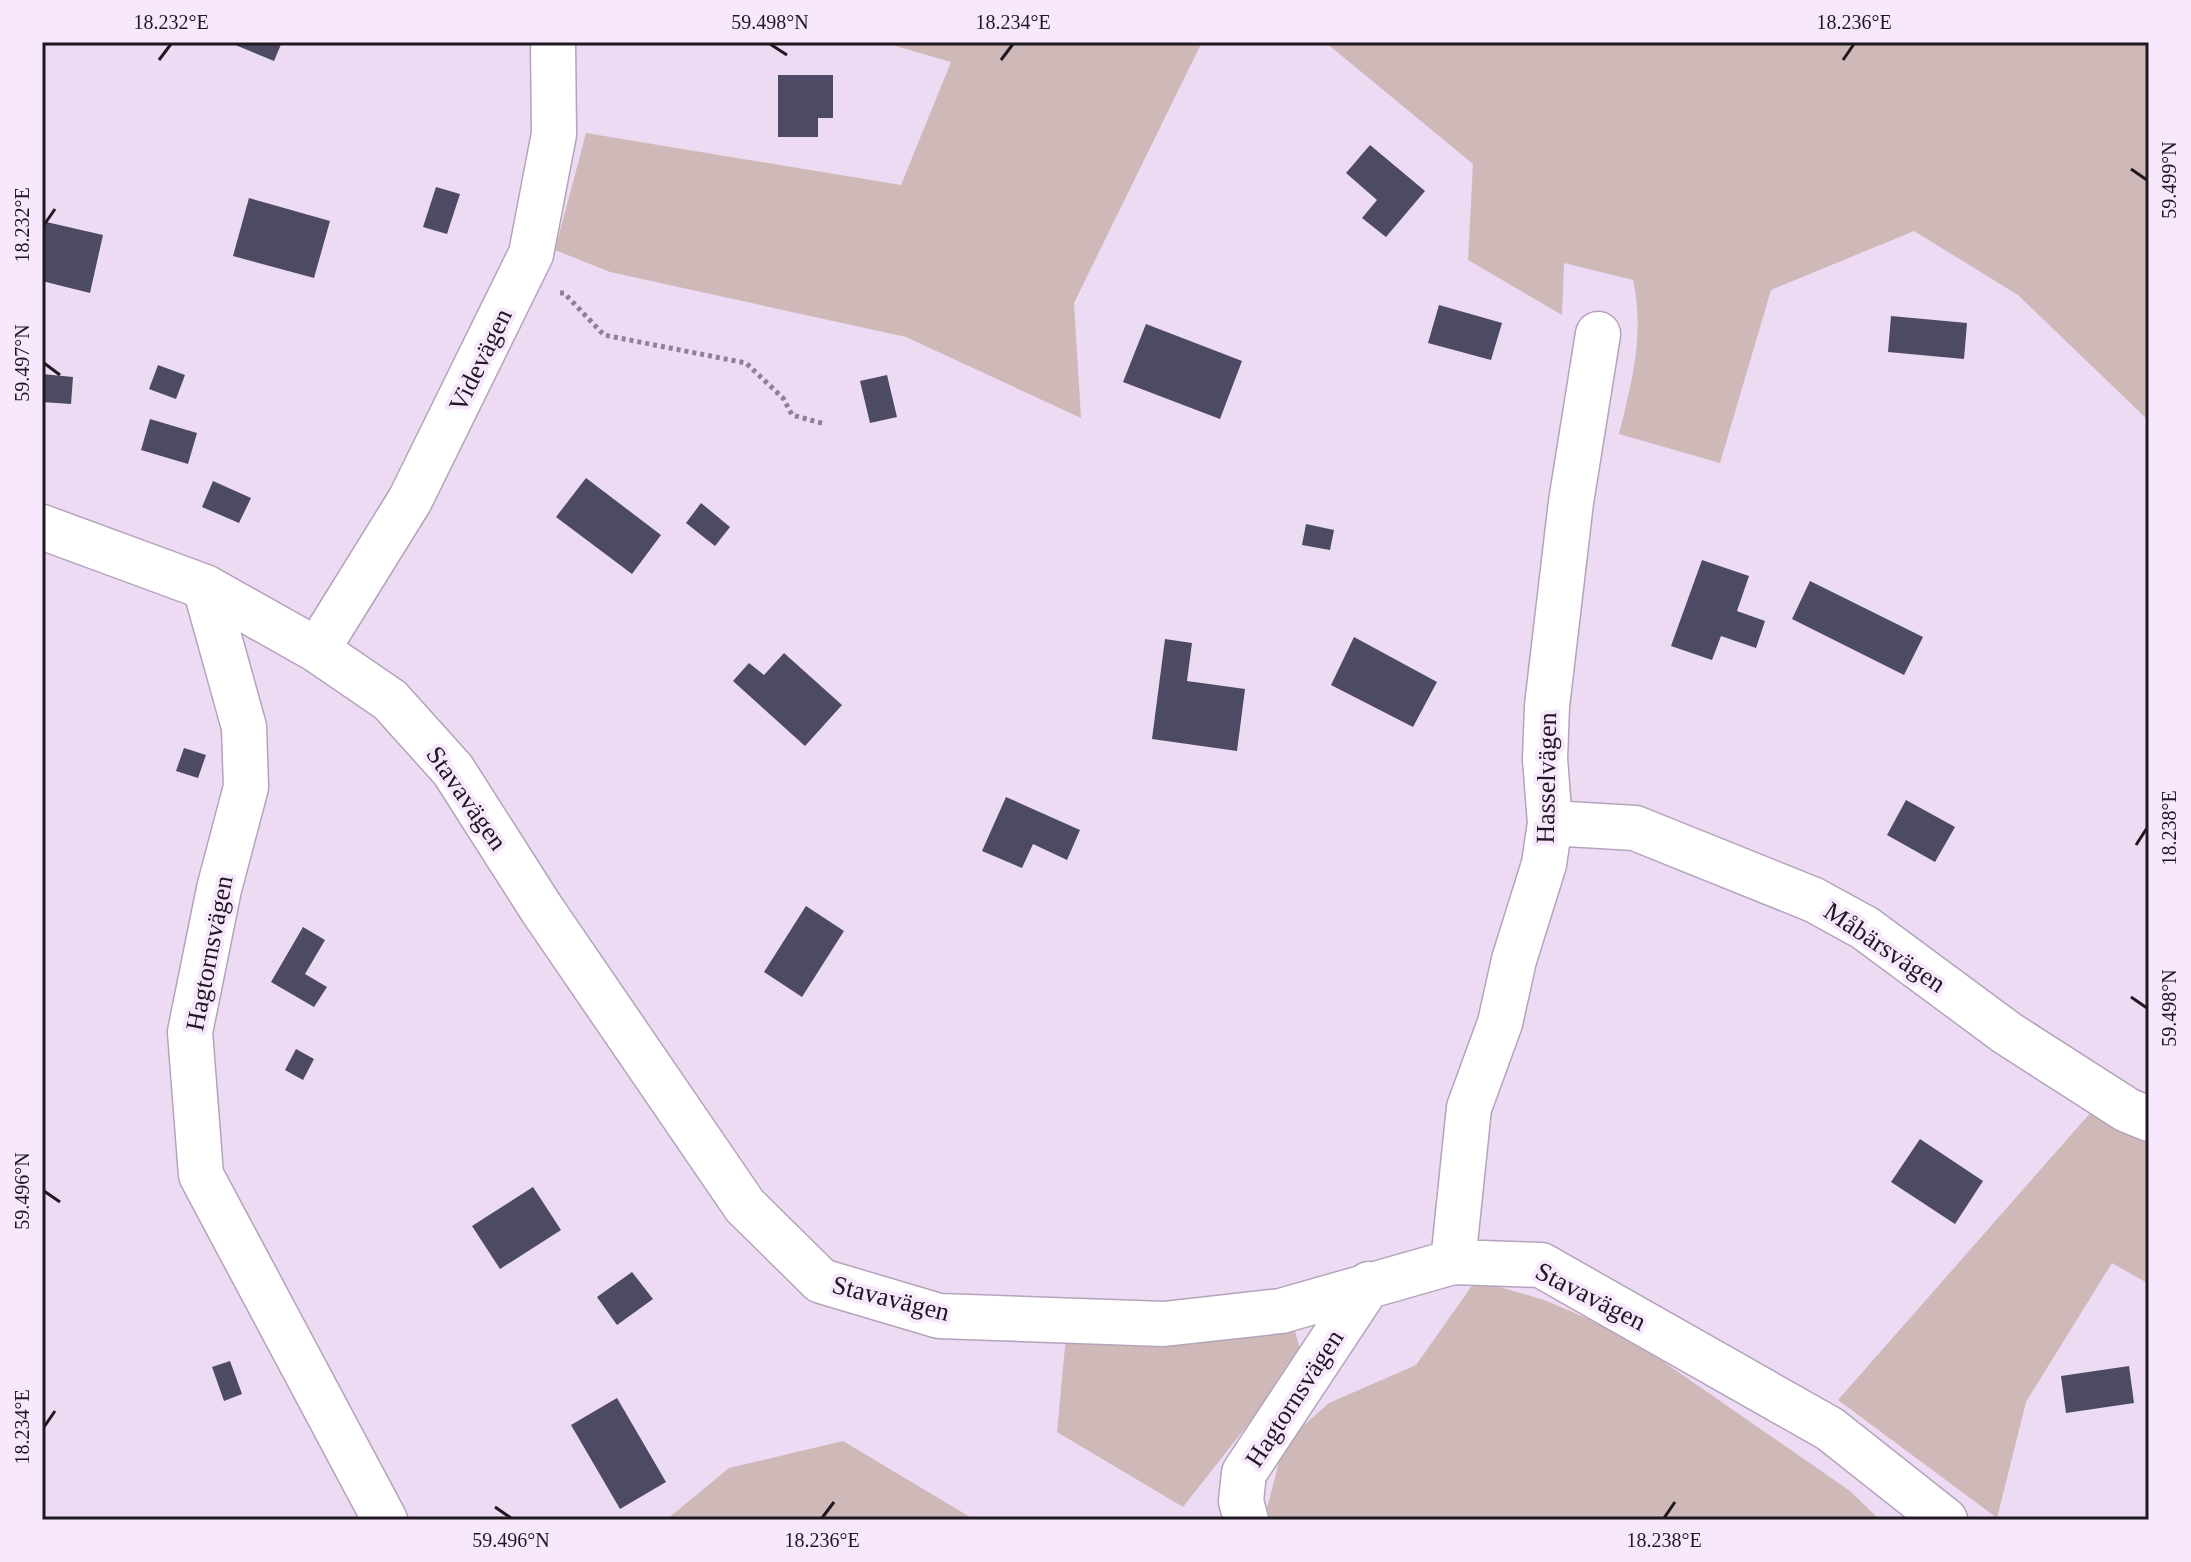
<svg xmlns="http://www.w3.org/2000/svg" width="2191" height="1562" viewBox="0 0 2191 1562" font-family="'Times New Roman',serif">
	<rect width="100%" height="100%" fill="#eddaf3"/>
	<path fill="#cfb9b8" d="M882,42H1202L1074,303L1081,418L906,337L610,272L555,250L586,133L901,185L951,62Z
		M1325,42H2149V421L2018,295L1914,231L1771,290L1720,463L1619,434C1632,381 1645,333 1633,280L1564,263L1562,315L1468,260L1473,164Z
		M2092,1111L2149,1141V1284L2112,1263L2026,1402L1997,1518L1838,1400Z
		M1476,1280L1544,1300L1622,1333L1850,1491L1880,1520H1270L1267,1508L1284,1443L1329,1403L1416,1365Z
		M1295,1331L1300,1350L1293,1367L1183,1507L1057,1432L1066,1336Z
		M843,1441L975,1520H666L729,1468Z"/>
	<path fill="#4c4b63" d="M228,42H282L274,61Z
		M778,75H833V118H818V137H778Z
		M1370,145L1425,191L1386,237L1362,218L1377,200L1346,173Z
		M436,187L460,194L447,234L423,227Z
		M249,198L330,221L314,278L233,256Z
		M42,221L103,235L90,293L42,281Z
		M1439,305L1502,323L1491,360L1428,343Z
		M1891,316L1967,323L1964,359L1888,352Z
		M1146,324L1242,361L1220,419L1123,382Z
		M158,365L185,375L176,399L149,389Z
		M42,374L73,377L71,404L42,402Z
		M887,375L897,417L870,423L860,381Z
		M150,419L197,433L188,464L141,450Z
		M586,478L661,535L632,574L556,517Z
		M213,481L251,498L239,523L202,507Z
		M701,503L730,527L715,546L686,523Z
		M1306,524L1334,530L1330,550L1302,545Z
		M1702,560L1749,576L1737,611L1765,621L1756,648L1721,636L1712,660L1671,646Z
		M1810,581L1923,637L1904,675L1792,619Z
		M1354,637L1437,682L1413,727L1331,685Z
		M1165,639L1192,643L1187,681L1245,689L1237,751L1152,739Z
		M784,653L842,705L805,746L733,681L749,663L764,675Z
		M184,748L206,755L198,778L176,771Z
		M1006,797L1080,830L1067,860L1033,844L1022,868L982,851Z
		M1906,800L1955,827L1935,862L1887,835Z
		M806,906L844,931L802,997L764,972Z
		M303,927L325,940L305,974L327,987L314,1007L271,982Z
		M296,1049L314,1059L303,1080L285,1070Z
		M1920,1139L1983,1181L1955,1224L1891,1182Z
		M533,1187L561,1230L500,1269L472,1226Z
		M632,1272L653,1299L617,1325L597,1297Z
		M230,1361L242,1394L224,1401L212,1367Z
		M2129,1366L2134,1403L2066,1413L2061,1376Z
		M617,1398L666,1482L620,1509L571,1425Z"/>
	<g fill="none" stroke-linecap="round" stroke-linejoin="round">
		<defs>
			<path id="minor" d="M42,527L205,587L317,650L390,700L453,770L541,908L745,1206L821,1281L939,1316L1164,1324L1281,1311L1453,1262L1541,1265L1830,1429L1945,1520
				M205,587L244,727L246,787L219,889L190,1032L201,1175L385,1520
				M317,650L410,500L531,254L554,134L553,42
				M1550,823L1635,828L1814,900L1865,928L2007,1033L2127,1110L2149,1119
				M1453,1262L1469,1108L1500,1023L1514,960L1544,864L1550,823L1545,759L1547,706L1571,502L1598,334
				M1246,1520L1241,1501L1244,1473L1369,1284"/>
		</defs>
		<use href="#minor" stroke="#b5a3bb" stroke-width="47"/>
		<path stroke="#8f8193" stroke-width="5" stroke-dasharray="4 4" stroke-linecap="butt" d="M560,293H564L604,335L746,363L783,398L792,415L825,424"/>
		<use href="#minor" stroke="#fff" stroke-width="44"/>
	</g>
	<path fill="none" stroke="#1f1821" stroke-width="3" d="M770,44L787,55M159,60L171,44M1001,60L1013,44M1843,60L1854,44M2131,169L2147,180M44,225L55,209M44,363L60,375M2136,845L2147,828M2131,997L2147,1008M44,1191L60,1202M44,1427L55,1411M495,1507L511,1518M822,1518L834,1502M1664,1518L1675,1502"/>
	<g text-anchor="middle" stroke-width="8" stroke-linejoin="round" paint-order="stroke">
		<g font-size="26" fill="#1f1821" stroke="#f8e8fd">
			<text transform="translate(480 360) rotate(-64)" y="9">Videvägen</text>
			<text transform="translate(1546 778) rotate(-89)" y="9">Hasselvägen</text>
			<text transform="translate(467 798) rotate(55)" y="9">Stavavägen</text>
			<text transform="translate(1885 947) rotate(34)" y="9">Måbärsvägen</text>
			<text transform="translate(209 953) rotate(-79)" y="9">Hagtornsvägen</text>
			<text transform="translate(1591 1296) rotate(27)" y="9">Stavavägen</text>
			<text transform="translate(891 1298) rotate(14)" y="9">Stavavägen</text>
			<text transform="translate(1294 1398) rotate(-57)" y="9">Hagtornsvägen</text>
		</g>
	</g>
	<rect width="2191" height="1562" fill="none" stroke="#f8e8fd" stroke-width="88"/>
	<rect x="44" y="44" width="2103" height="1474" fill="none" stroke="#1f1821" stroke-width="3"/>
	<g font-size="20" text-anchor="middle" fill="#1f1821">
		<text x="171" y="29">18.232°E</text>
		<text x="770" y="29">59.498°N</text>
		<text x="1013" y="29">18.234°E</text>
		<text x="1854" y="29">18.236°E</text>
		<text transform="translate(2169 180) rotate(-90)" y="7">59.499°N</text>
		<text transform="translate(22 225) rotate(-90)" y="7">18.232°E</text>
		<text transform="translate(22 363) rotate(-90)" y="7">59.497°N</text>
		<text transform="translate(2169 828) rotate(-90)" y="7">18.238°E</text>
		<text transform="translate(2169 1008) rotate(-90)" y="7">59.498°N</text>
		<text transform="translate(22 1191) rotate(-90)" y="7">59.496°N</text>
		<text transform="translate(22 1427) rotate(-90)" y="7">18.234°E</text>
		<text x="511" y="1547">59.496°N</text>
		<text x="822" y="1547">18.236°E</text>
		<text x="1664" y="1547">18.238°E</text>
	</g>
</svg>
